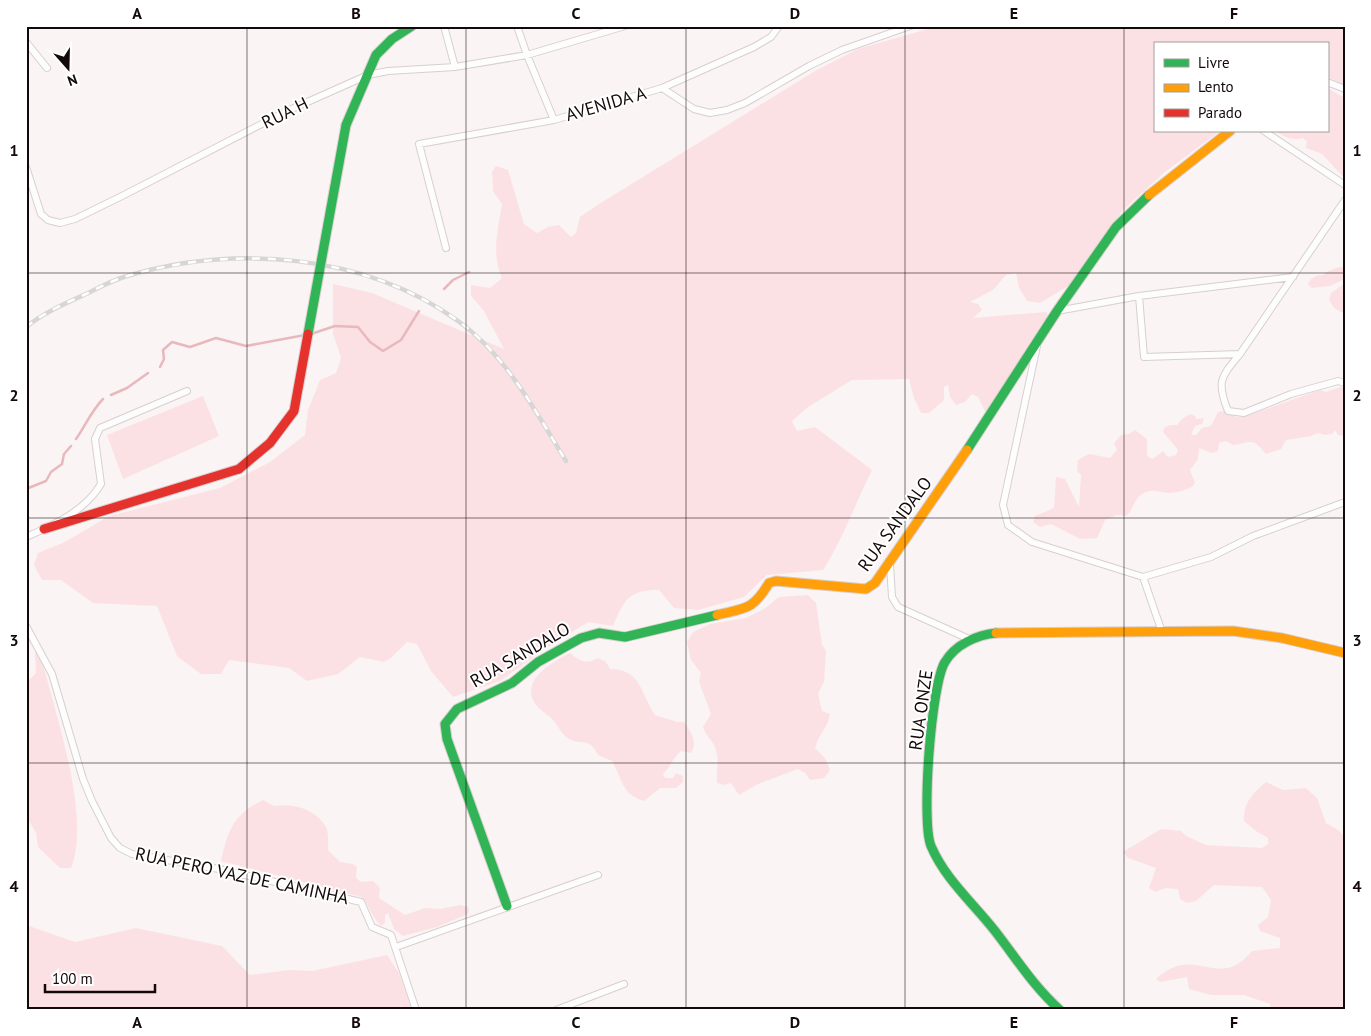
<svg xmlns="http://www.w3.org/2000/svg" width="1371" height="1036" viewBox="0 0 1371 1036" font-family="'PT Sans',sans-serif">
	<rect width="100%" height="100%" fill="#faf4f4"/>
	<path fill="#fce1e4" d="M938,26H1345V85L1327,77V44H1155V131H1220L1165,172L1123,210L1070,285L1040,303L1027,301L1019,288L1016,273L1006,275L993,290L970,302L978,304L982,310L973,318L1047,312L1048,317L986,413L978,397L972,394L965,402L956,405L950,397L948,385L944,387V400L929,413H921L914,398L909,379L852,380L808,407L792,421L797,431L815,427L872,470C855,504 843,539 823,570L767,575L744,597L698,610L674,608L659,590C628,590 624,600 613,626L588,622L545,649L500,681L453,697L431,671L417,644L407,642L391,658L384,662L360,657L338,674L307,681L289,668L229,660L221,674H201L177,656L157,606L93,603L61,580H42L34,565L38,553L65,542L109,516L220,488L270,462L305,435L308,410L320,380L336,373L341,358L333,334V284L372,293L504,349L484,311L471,296V285L490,288L502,278C491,254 498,230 502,204L493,191L492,172L496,166L508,170L524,224L537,233L548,227L559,225L571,237L576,233L580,217L599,204L815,71L858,49Z
		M1327,88L1345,98V179L1322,154L1306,148L1307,142L1303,138C1292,141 1284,137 1276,131H1327Z
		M1339,267H1343L1345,279L1330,286L1312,288L1308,285C1309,278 1317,275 1323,275L1326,272Z
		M1345,283V314L1334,308L1329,300L1331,293Z
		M1341,387L1345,388V436L1338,435L1335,430L1332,434L1325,435L1318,433L1311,436L1286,440L1281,449L1266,454C1251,437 1255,442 1233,445L1226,441L1219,443L1218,451L1211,453L1199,448L1198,459L1190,470L1195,483L1192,487C1185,490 1177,493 1169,493C1160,492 1151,488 1142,494C1134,499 1134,509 1126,516L1117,515L1105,520L1097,538L1080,539L1051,524L1040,527L1033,522L1035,516L1054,508L1056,477L1065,479L1079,507L1081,475L1077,471L1078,460L1089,454L1110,458L1117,450L1114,443L1121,435L1129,434L1135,430L1147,439V456L1153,459L1163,451L1168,457L1176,455L1178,450L1163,432L1164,428L1170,425H1177L1182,419L1190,414L1195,416L1196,419L1204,418L1202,424L1195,426L1191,435H1196L1202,428L1211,426L1218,412L1223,411L1237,417L1249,415L1320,390L1326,392Z
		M203,396L219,436L123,479L107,435Z
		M808,595L816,603L822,644L826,651L824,682L818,694L822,711L830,714C828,728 818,735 815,748L825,758L830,770L824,778L810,780L805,773L798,769L758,784L739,795L731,783L725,785L717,783C716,771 720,759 715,747C712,740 706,736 703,727L711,714L699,682L701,673L691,660L687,642L693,632L710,624L746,618L764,609L779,597Z
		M35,652L39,654L44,668C57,718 91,820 71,868H60L38,847L36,833L26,816V680L30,679L36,673Z
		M570,653C580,661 586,665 598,658L606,662L610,669C641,669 640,692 655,715L677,722H684C691,732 698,742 691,753L681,751C673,758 671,766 663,774L665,778H673L676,773L683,776V782L676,788H660L644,801C621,794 623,780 612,761L598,755C589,736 581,746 569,739C560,733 559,726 552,719C546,713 536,708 533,700C523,678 554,661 570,653Z
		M1266,782L1283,790L1306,788L1317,798L1326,823L1338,830L1345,837V1010H1271L1270,1004L1244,995H1211L1189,989L1187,977L1160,982L1156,979C1196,942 1217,993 1252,951L1280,948V938L1260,931L1258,925L1268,917L1271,900L1262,887L1214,885L1196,901L1187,903L1180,899L1178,889L1166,888L1155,892L1149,888L1156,868L1128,858L1123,852L1161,829L1181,831L1186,836L1206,845L1262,848L1268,844V838L1256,831L1244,821C1243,803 1253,793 1266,782Z
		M263,800L274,806C292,803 315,808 326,827C329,833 328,843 328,850L340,862L353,864L357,867L356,878L361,882L373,881L380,888L379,898L405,915L425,908L440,909L460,905L469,907L468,914L437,927L403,936L394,929L388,913L385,915V923L381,926C372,917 370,907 362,897L221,861C228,830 233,815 263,800Z
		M26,925L75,942L136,928L222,946L250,975L290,970L312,971L387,955L399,973L412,1010H402L401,1006L391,1010H26Z"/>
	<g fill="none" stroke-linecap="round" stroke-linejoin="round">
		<path stroke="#e8b8bd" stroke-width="2.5" d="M444,289L453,280L469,272
			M311,334L335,326L358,327L370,342L383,351L401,340L419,311
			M160,367L164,359L163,350L172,342L190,347L216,338L246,346L305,335
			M111,395L127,388L148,373
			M76,439C85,426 92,410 103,399
			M26,489L46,481L51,472L62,464L64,454L71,446"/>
		<defs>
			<path id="street" d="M444,26L455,67
				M517,26L527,55L554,120
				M26,42L47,68
				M1327,82L1345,89
				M662,88L694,109L710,113L727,110L745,103L809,66L842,50L910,26
				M1264,131L1345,185
				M26,167L41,214L48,220L60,223L75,219L122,196L285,112L368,75L388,71L455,67L527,55L625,26
				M446,248L419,144L554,120L662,88L754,47L771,37L779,26
				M1139,296L1293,277
				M1057,311L1139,296L1144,357L1240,354L1345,200
				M1037,346L1003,505L1008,525L1032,542L1143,577L1211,557L1253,536L1345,502
				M1240,354C1221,377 1216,381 1228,411L1244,413L1291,394L1338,381L1345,383
				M26,537C54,525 85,511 101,484L95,439L100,428L187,391
				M890,565L892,597L898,607L969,639
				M1143,577L1162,632
				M26,626L52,674L83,779L92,801L111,838L120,848L132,854L219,869L361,902L372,927L391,935L416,1010
				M396,947L598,875
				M556,1010L624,984"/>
			<path id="fast" d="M346,125L376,55L392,39L412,26
				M967,450L1057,311L1116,227L1149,195
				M996,633C976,635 955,645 945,662C931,684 921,822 931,846C945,879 973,903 995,931C1016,958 1034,987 1060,1010
				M507,906L447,739L445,724L457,709L512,683L538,662L581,638L599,633L625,637L717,615"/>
			<path id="slow" d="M1149,195L1230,131
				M717,615C746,608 753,610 769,583L776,581L866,589L875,583L967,450
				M996,633L1233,631L1282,638L1345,653"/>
			<path id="jam" d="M44,529L239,469"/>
		</defs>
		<use href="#street" stroke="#d8cfcf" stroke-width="8"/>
		<use href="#fast" stroke="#d8cfcf" stroke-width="11"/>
		<use href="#slow" stroke="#d8cfcf" stroke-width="11"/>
		<use href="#jam" stroke="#d8cfcf" stroke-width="11"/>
		<use href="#street" stroke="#fefdfd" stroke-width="6"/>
		<use href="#fast" stroke="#30b455" stroke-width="9"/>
		<use href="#slow" stroke="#ff9f0a" stroke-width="9"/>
		<use href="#jam" stroke="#e5322d" stroke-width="9"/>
		<defs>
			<path id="rail" d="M26,327C43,313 66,303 86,294C98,288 111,281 124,277C233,244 364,253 458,321C506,355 536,412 566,461"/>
		</defs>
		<use href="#rail" stroke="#d7d5d5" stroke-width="4.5"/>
		<use href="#rail" stroke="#fff" stroke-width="2.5" stroke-dasharray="8" stroke-linecap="butt"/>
		<defs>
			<path id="fast-bridge" d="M308,334L346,125"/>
			<path id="jam-bridge" d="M239,469L270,443L294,411L308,334"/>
		</defs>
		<use href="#fast-bridge" stroke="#d8cfcf" stroke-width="11" stroke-linecap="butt"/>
		<use href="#jam-bridge" stroke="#d8cfcf" stroke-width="11" stroke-linecap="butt"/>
		<use href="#fast-bridge" stroke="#30b455" stroke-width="9"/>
		<use href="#jam-bridge" stroke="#e5322d" stroke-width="9"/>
	</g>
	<path fill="none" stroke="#14090a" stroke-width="1" stroke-opacity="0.55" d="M247,26V1010M466,26V1010M686,26V1010M905,26V1010M1124,26V1010M26,273H1345M26,518H1345M26,763H1345"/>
	<g text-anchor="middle" stroke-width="4" stroke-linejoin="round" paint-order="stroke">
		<g font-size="18" fill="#14090a" stroke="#fff">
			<text transform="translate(606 104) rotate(-16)" y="6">AVENIDA A</text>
			<text transform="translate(285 113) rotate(-26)" y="6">RUA H</text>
			<text transform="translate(895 524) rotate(-54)" y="6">RUA SANDALO</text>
			<text transform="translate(520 655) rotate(-30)" y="6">RUA SANDALO</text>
			<text transform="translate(921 710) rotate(-82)" y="6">RUA ONZE</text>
			<text transform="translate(242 876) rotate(12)" y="6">RUA PERO VAZ DE CAMINHA</text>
		</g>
	</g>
	<rect width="1371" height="1036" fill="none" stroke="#ffffff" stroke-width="55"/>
	<rect x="1154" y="42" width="175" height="90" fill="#ffffff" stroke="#a19d9d"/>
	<rect x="1164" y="59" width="25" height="8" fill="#30b455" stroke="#a19d9d"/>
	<text x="1198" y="68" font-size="15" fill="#14090a">Livre</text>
	<rect x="1164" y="84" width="25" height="8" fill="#ff9f0a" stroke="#a19d9d"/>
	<text x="1198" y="92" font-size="15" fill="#14090a">Lento</text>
	<rect x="1164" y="109" width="25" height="8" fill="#e5322d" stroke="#a19d9d"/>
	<text x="1198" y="118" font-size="15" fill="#14090a">Parado</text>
	<g transform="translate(68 68) rotate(160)" stroke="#ffffff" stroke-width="4" paint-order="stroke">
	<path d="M0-4L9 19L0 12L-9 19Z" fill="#14090a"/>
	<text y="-8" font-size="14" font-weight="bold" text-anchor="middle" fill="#14090a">N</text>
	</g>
	<path d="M45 984v8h110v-8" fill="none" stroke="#14090a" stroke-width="2.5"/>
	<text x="52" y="984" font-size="15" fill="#14090a" stroke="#ffffff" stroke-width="4" paint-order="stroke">100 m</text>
	<rect x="28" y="28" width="1316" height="980" fill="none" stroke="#14090a" stroke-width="2"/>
	<g font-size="16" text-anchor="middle" font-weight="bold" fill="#14090a">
		<text x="137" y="19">A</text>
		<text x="356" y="19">B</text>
		<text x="576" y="19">C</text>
		<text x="795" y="19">D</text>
		<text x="1014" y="19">E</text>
		<text x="1234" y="19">F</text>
		<text x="14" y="156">1</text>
		<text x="1357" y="156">1</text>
		<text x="14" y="401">2</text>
		<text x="1357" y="401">2</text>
		<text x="14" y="646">3</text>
		<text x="1357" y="646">3</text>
		<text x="14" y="892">4</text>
		<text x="1357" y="892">4</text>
		<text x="137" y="1028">A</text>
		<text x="356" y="1028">B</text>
		<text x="576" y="1028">C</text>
		<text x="795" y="1028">D</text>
		<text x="1014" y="1028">E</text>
		<text x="1234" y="1028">F</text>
	</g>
</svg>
